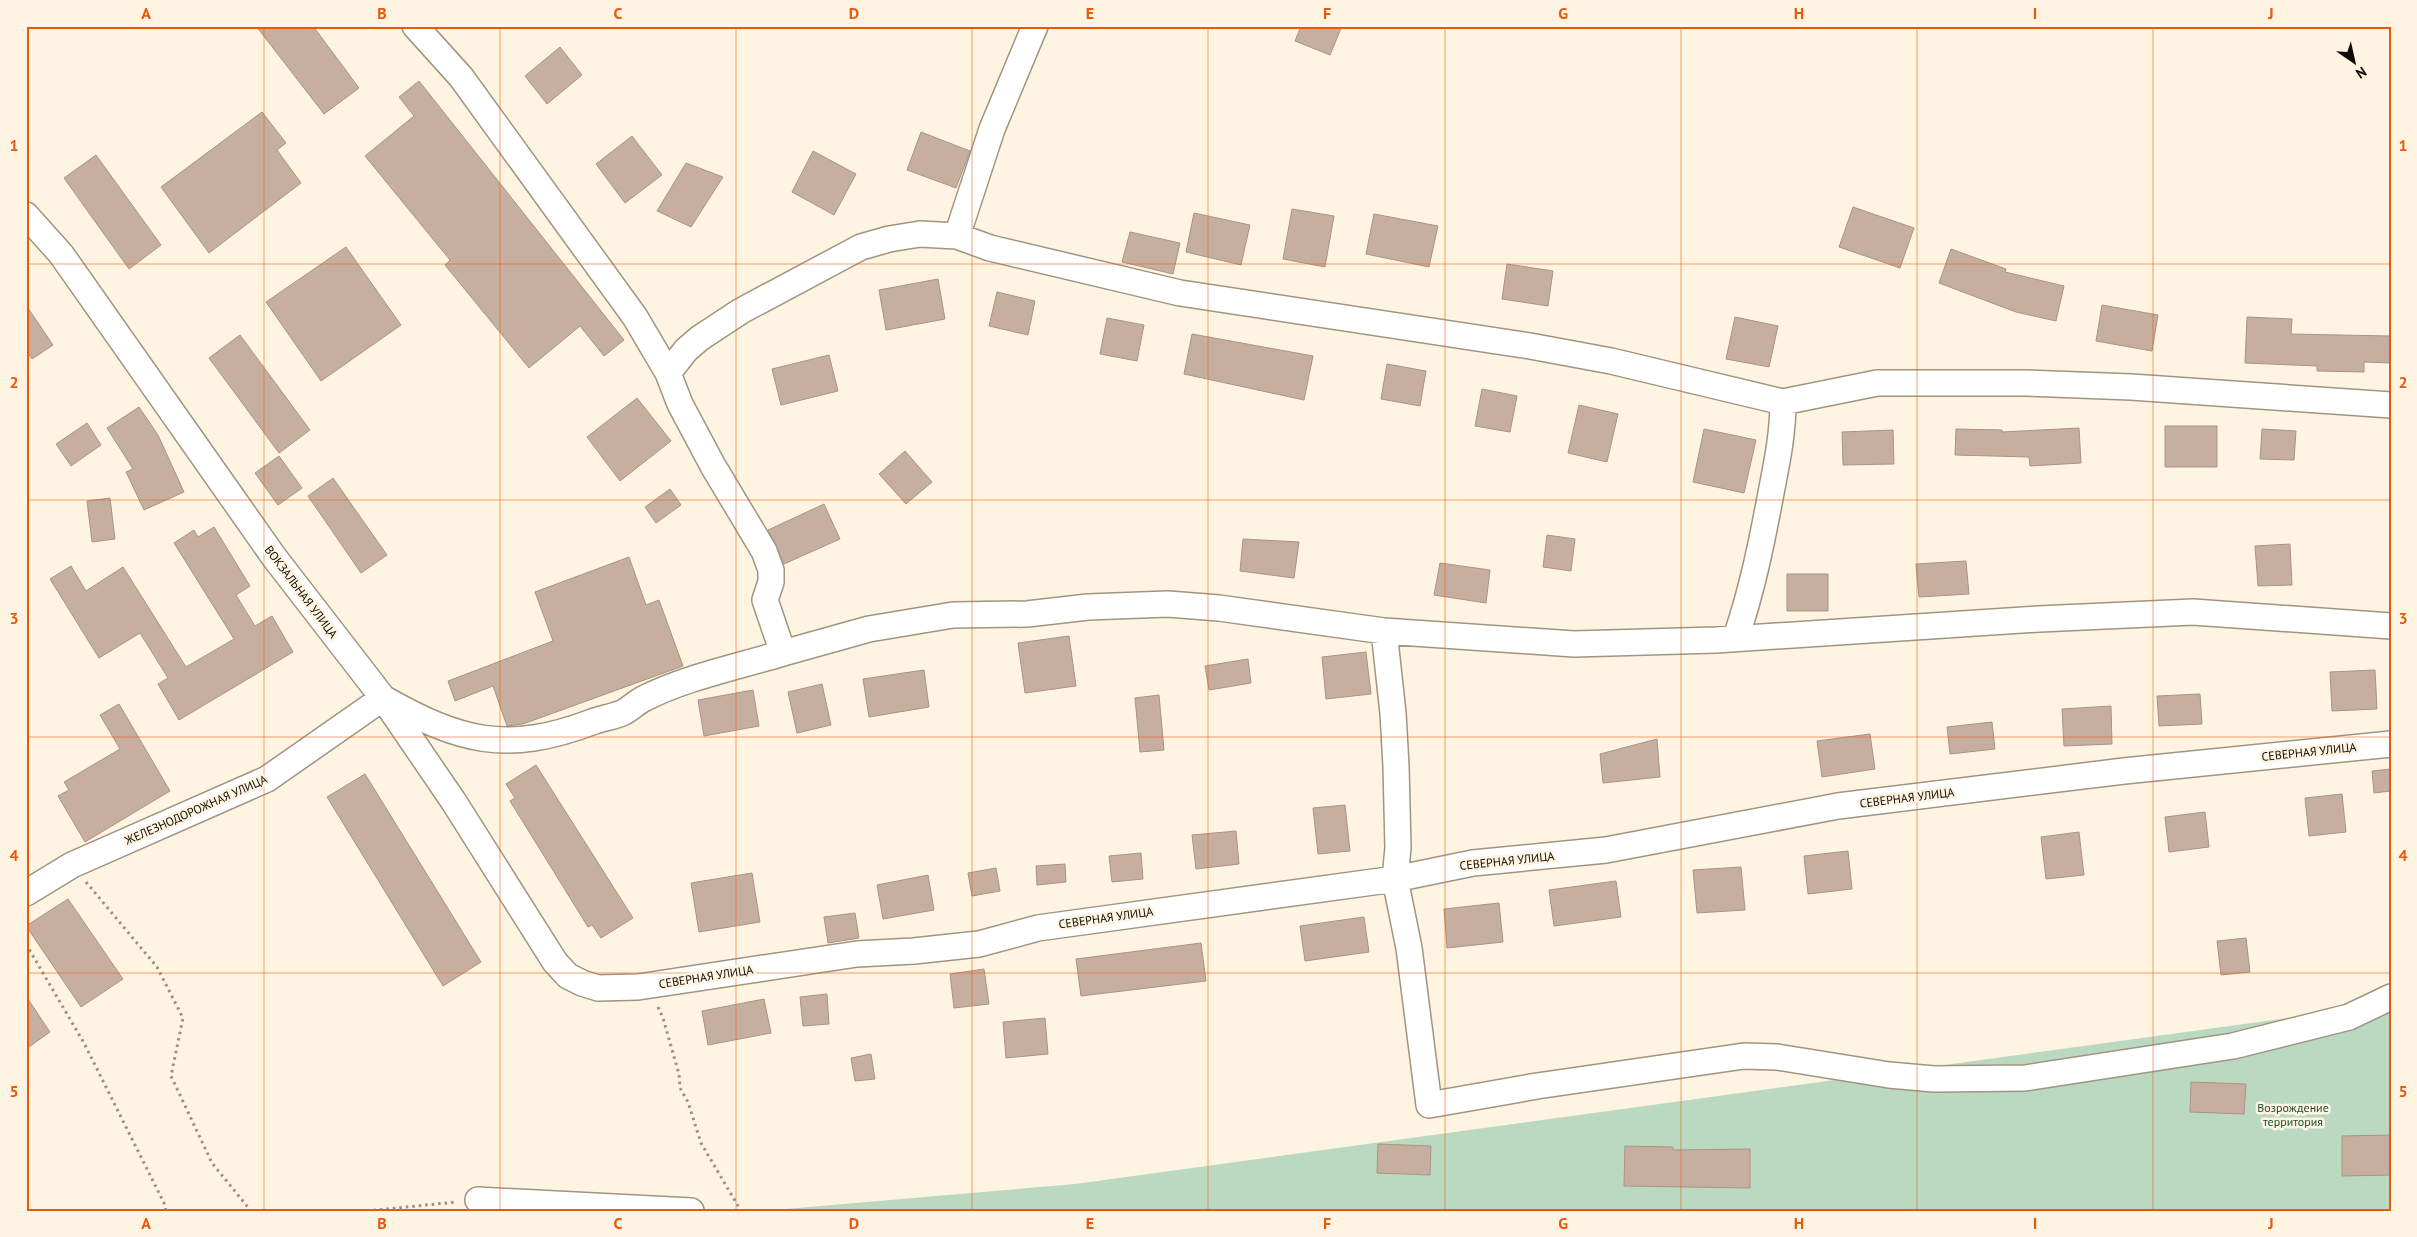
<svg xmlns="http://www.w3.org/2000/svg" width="2417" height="1237" viewBox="0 0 2417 1237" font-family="'PT Sans',sans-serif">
	<rect width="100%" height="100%" fill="#fef4e1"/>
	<path fill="#bbd9c1" d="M2391,1004V1211H761L1075,1184Z"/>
	<path fill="#c7afa0" stroke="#aa9385" d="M256,26H313L359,88L324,114Z
		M1301,26H1342L1330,55L1295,41Z
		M560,47L582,75L547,104L525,76Z
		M419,81L624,340L604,356L580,326L529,368L445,265L450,260L365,156L414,116L399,97Z
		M262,112L286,143L277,150L301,183L209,253L161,187Z
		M921,132L970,151L956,188L907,170Z
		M632,136L662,175L625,203L596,164Z
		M813,151L856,174L834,215L792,192Z
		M96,155L161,245L129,269L64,178Z
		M686,163L723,177L691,227L657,211Z
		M1853,207L1914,228L1900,268L1839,247Z
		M1292,209L1334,216L1325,267L1283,259Z
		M1194,213L1250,225L1241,265L1186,252Z
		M1374,214L1438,226L1429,267L1366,254Z
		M1130,232L1180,243L1173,274L1122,262Z
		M346,247L401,325L321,381L266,302Z
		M1951,249L2006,269L2005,272L2064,286L2056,321L2016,312L1939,283Z
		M1507,264L1553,271L1548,306L1502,299Z
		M938,279L945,319L886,330L879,290Z
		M997,292L1035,301L1028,335L989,326Z
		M26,305L53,345L32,359L26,350Z
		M2102,305L2158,315L2152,351L2096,341Z
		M1735,317L1778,326L1769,367L1726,359Z
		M2247,317L2292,319L2291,334L2391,336V363L2364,362V372L2317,371V366L2245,363Z
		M1107,318L1144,325L1137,361L1100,354Z
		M1192,334L1313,356L1304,400L1184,374Z
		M240,335L310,430L279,453L209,358Z
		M829,355L838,391L781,405L772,369Z
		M1387,364L1426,371L1420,406L1381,399Z
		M1482,389L1517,396L1510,432L1475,426Z
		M637,398L671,441L620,481L587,437Z
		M1579,405L1618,414L1607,462L1568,453Z
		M139,407L158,435L184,492L144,510L126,472L133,469L107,428Z
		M87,423L101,445L71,466L56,444Z
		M2165,426H2217V467H2165Z
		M2079,428L2081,463L2030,466L2029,457L1955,455L1956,429L2002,430V432Z
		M1704,429L1756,440L1744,493L1693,482Z
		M2262,429L2296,431L2294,460L2260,459Z
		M1893,430L1894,464L1843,465L1842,432Z
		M905,451L932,482L906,504L879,474Z
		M279,456L302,488L278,505L255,473Z
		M333,478L387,555L361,573L308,496Z
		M670,489L681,505L656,523L645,507Z
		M110,498L115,539L92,542L87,501Z
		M824,504L840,539L784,564L768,530Z
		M214,527L250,586L236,595L255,626L272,616L293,652L179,720L158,684L168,678L140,633L99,658L50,579L71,566L86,591L123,567L186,667L234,639L174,543L194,530L198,537Z
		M1547,535L1575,539L1571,571L1543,567Z
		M1243,539L1299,542L1294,578L1240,571Z
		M2290,544L2292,585L2258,586L2255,546Z
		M629,557L646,605L659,600L683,666L523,724L507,726L493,686L455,701L448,681L553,641L535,592Z
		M1966,561L1969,594L1919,597L1916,564Z
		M1440,563L1490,570L1486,603L1434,595Z
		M1787,574H1828V611H1787Z
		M1069,636L1076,686L1025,693L1018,643Z
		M1366,652L1371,694L1326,699L1322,657Z
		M1248,659L1251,683L1209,690L1205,666Z
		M924,670L929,707L869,717L863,679Z
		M2375,670L2377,709L2332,711L2330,672Z
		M822,684L831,725L797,733L788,692Z
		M753,690L759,726L704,736L698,700Z
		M2200,694L2202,724L2159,726L2157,696Z
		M1159,695L1164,750L1140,752L1135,698Z
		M119,704L170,791L85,842L58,796L69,790L64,782L120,749L100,715Z
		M2111,706L2112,744L2064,746L2062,709Z
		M1992,722L1995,749L1950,754L1947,727Z
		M1870,734L1875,769L1822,777L1817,741Z
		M1657,739L1660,777L1603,783L1600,754Z
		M536,765L633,918L601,938L592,925L588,927L510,801L515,798L506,784Z
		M2391,769V791L2374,793L2372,771Z
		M365,774L481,962L443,986L327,797Z
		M2342,794L2346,832L2309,836L2305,798Z
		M1345,805L1350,851L1318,854L1313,808Z
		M2205,812L2209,847L2169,852L2165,817Z
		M1236,831L1239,864L1196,869L1192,835Z
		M2079,832L2084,875L2046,879L2041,837Z
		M1848,851L1852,889L1808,894L1804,856Z
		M1141,853L1143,879L1112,882L1109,856Z
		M1065,864L1066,882L1037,885L1036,866Z
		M1741,867L1745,910L1697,913L1693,870Z
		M996,868L1000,891L972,896L968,873Z
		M752,873L760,922L699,932L691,883Z
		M928,875L934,910L883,919L877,885Z
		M1616,881L1621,917L1554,926L1549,890Z
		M68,899L123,979L81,1007L26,926Z
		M1499,903L1503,942L1447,948L1444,909Z
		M855,913L859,938L828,943L824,917Z
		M1364,917L1369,952L1305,961L1300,926Z
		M2246,938L2250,972L2221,975L2217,941Z
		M1201,943L1206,981L1081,996L1076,959Z
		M984,969L989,1004L954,1008L950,974Z
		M827,994L829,1024L803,1026L800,997Z
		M26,996L50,1032L26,1049Z
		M764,999L771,1033L708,1045L702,1011Z
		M1045,1018L1048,1054L1006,1058L1003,1022Z
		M871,1054L875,1079L855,1081L851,1058Z
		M2191,1082L2246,1084L2244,1114L2190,1112Z
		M2391,1135V1175L2342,1176V1136Z
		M1378,1144L1431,1146L1430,1175L1377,1173Z
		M1625,1146L1673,1147V1150L1750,1149V1188L1624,1186Z"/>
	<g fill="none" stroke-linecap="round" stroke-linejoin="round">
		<defs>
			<path id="minor" d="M26,215L61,254L274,557L383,698L454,802L555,962L568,976L582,983L598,988L638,987L857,954L914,951L979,944L1038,928L1395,879L1473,863L1606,850L1838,806L2124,771L2391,744
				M957,236L992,129L1035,26
				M668,373L686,350L700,338L741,311L861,247L889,239L920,234L957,236L990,248L1180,293L1530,346L1611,361L1783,402L1877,383H2025L2131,387L2391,405
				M1384,631L1393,713L1396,766L1398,848L1395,879L1409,948L1429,1105L1537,1086L1744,1056L1777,1057L1889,1075L1934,1079L2025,1078L2233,1046L2349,1017L2391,997
				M1736,637C1752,591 1762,541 1771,493C1777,462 1783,433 1783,402
				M783,653L869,629L953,615L1027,614L1088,607L1168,604L1219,608L1384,631L1574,644L1716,640L2039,619L2193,612L2391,626
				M26,893L72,865L267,779L383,698C460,742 507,754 592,722C602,718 614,717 624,712C631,708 636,703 643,699C686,677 737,667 783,653L765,600L771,582V570L764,551L713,466L680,404L668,373L635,317L461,77L415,26
				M478,1200L691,1211"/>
		</defs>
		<use href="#minor" stroke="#a0957f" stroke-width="28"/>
		<path stroke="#999283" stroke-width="3" stroke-dasharray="2.5 4" stroke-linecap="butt" d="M86,882L157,967L183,1018L171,1076L212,1163L251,1211
			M26,944L84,1043L164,1203L166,1211
			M658,1007L663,1018L679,1074L680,1088L688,1102L701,1143L741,1211
			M367,1211L456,1202"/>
		<use href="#minor" stroke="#fff" stroke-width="25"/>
	</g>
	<path fill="none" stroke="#e8590c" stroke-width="1" stroke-opacity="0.55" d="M264,26V1211M500,26V1211M736,26V1211M972,26V1211M1208,26V1211M1445,26V1211M1681,26V1211M1917,26V1211M2153,26V1211M26,264H2391M26,500H2391M26,737H2391M26,973H2391"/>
	<g text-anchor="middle" stroke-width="5" stroke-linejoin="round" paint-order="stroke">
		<g font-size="12" fill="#110d05" stroke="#fef4e1">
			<text transform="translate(301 592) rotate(53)" y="4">ВОКЗАЛЬНАЯ УЛИЦА</text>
			<text transform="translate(2309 752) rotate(-6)" y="4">СЕВЕРНАЯ УЛИЦА</text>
			<text transform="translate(1907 798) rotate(-7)" y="4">СЕВЕРНАЯ УЛИЦА</text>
			<text transform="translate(196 810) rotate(-24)" y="4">ЖЕЛЕЗНОДОРОЖНАЯ УЛИЦА</text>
			<text transform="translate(1507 861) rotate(-6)" y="4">СЕВЕРНАЯ УЛИЦА</text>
			<text transform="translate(1106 918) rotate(-8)" y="4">СЕВЕРНАЯ УЛИЦА</text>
			<text transform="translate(706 977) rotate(-9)" y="4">СЕВЕРНАЯ УЛИЦА</text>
		</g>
		<g font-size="12" fill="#19502b" stroke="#fef4e1">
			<text x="2293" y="1112">Возрождение<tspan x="2293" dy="14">территория</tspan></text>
		</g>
	</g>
	<rect width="2417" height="1237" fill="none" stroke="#fef4e1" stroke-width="55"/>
	<g transform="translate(2354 62) rotate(146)" stroke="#fef4e1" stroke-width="4" paint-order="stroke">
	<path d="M0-4L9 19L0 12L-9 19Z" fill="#110d05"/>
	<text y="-8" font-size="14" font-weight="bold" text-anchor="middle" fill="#110d05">N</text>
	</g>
	<rect x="28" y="28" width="2362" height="1182" fill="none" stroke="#e8590c" stroke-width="2"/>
	<g font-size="16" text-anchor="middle" font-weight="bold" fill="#e8590c">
		<text x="146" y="19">A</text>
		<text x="382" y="19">B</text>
		<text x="618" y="19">C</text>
		<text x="854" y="19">D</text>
		<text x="1090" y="19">E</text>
		<text x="1327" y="19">F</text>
		<text x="1563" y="19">G</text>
		<text x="1799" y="19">H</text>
		<text x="2035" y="19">I</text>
		<text x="2271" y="19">J</text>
		<text x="14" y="151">1</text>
		<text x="2403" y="151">1</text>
		<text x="14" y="388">2</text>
		<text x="2403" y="388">2</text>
		<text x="14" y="624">3</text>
		<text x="2403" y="624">3</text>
		<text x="14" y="861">4</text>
		<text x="2403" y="861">4</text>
		<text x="14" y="1097">5</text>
		<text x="2403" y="1097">5</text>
		<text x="146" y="1229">A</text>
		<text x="382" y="1229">B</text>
		<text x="618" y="1229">C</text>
		<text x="854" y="1229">D</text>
		<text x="1090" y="1229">E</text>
		<text x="1327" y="1229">F</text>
		<text x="1563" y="1229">G</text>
		<text x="1799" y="1229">H</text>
		<text x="2035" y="1229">I</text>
		<text x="2271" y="1229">J</text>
	</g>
</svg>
